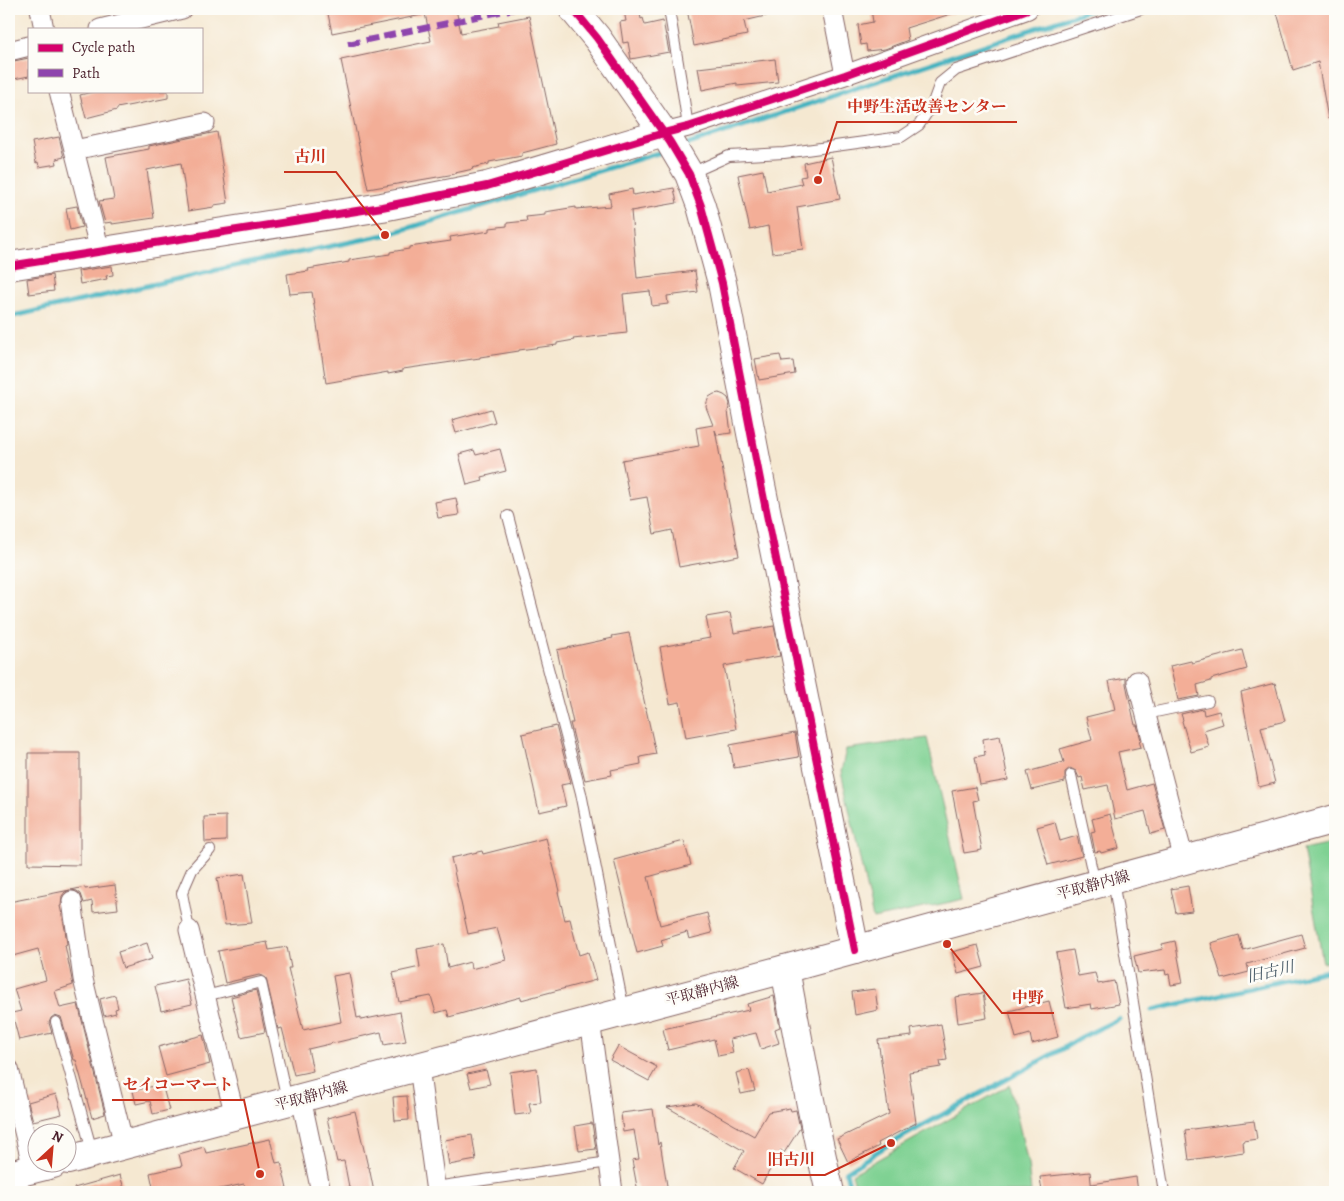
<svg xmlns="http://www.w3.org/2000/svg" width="1344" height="1201" viewBox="0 0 1344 1201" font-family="Alegreya,'Noto Serif JP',serif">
	<rect width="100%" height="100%" fill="#fdfcf7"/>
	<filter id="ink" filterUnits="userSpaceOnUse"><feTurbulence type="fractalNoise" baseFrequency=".02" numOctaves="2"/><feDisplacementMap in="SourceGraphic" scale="10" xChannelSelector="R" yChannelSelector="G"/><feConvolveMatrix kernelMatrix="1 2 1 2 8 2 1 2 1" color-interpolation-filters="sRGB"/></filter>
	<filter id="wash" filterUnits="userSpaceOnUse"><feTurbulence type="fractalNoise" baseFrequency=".0096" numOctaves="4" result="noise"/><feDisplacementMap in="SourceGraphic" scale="20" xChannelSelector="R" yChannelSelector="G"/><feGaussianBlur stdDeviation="1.12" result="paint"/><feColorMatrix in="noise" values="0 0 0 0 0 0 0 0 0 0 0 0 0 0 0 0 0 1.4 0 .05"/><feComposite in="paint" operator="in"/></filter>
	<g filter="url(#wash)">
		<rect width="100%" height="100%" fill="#f5e8d1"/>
		<path fill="#7fd193" stroke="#64785f" d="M927,738L964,899L873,919L841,772L846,749Z
			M1335,842V960L1323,963L1303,849Z
			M1010,1085L1028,1164L1031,1192H857L852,1174Z"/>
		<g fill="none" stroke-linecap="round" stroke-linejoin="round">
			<path stroke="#45b3c0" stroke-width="5" d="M683,146L1093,9
				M9,317L244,264L385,235L665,151
				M1152,1010L1335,969
				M814,1192H815
				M851,1192L846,1172L891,1143L1060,1050L1082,1037L1119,1019"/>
		</g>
		<g id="blocks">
			<path fill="#f3ae97" d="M327,9H421L422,15L332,33Z
				M424,9H456L461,33L499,26L498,22L529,16L556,144L522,153V156L489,162V164L472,168L473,169L455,173V174L368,189L341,60L431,41Z
				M639,9L641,19L643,18L645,25L663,21L669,52L631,59L628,42L623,43L620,22L626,21L624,11Z
				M687,9H773L774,14L744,21L747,35L694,46Z
				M871,9H956L957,12L906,28L908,40L885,49L867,51L866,44L861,45L858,25L873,22Z
				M1276,9H1332L1335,22V118L1328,119L1318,62L1293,70Z
				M29,58V76L9,80V62Z
				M775,59L778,82L737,86V83L702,90L698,68Z
				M96,91H168V98L117,108V110L86,118L80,95Z
				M217,132L228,203L214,205V207L188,211L181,163L147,170L154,218L112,224V222L105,223L99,201L114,199L106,157L149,149V146Z
				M59,137L64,157L56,159L57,164L39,167L38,162L36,163L32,142Z
				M831,157L840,199L797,207L803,249L772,253L768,226L750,230L738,175L763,170L767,191L802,184L800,177L806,176L804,163Z
				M674,188L677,203L631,211L637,278L695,271L698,292L667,296L668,304L652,306L650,291L623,294L627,333L573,339L574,340L557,343V345L519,350V351L480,357V358L403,369V371L388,374V372L326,383L312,292L290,294L287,274L309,271L308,269L349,262V260L390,254V252L409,249V247L451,241L450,237L490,231V228L507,226V223L527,221L526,217L545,215V212L576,207V209L611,206L609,194L632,189L633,195Z
				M77,206L82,227L70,230L66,208Z
				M112,266L113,275L106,276L107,279L80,284L78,271Z
				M52,275L54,291L29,294L27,279Z
				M780,355L782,362L793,361L795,374L759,380L755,359Z
				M719,393L724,395L728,398L730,404L728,411L731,433L717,435L715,430L739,556L679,567L672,530L654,534L647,497L630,500L622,460L699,446L696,428L713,425L706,407L707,402L709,397L714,394Z
				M491,409L495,422L456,433L452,420Z
				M500,449L506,471L482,477L483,481L467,485L459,454L474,450L476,455Z
				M456,498L459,515L438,518L435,502Z
				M730,613L734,633L774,626L780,656L724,666L736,729L686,738L680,702L670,704L660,647L710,638L706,617Z
				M629,633L656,754L640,757L641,764L611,770L612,775L585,780L570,723H573L557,650L613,638L612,636Z
				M1242,650L1247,669L1211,679V681L1197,685L1199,696L1178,700L1170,666L1191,661L1192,663Z
				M1126,678V684L1135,725H1137L1141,740L1139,741L1141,747L1118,752L1127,790L1152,783L1165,830L1151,834L1145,811L1115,819L1108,785L1085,790L1082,777L1079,778L1076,771L1070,768L1065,772V782L1032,790L1027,772L1064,762L1060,749L1092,740L1086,717L1115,710L1109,681Z
				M1275,683L1285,721L1261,727L1275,783L1259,787L1241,692Z
				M1203,709L1204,715L1219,711L1223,724L1204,730L1209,747L1191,752L1182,721L1183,720L1181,714Z
				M556,726L571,783L561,785L566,806L539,812L522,734Z
				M795,733L799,757L734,768L730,745Z
				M1000,736L1008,780L980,785L975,757L985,755L983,739Z
				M28,753H80V865L28,864Z
				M975,787L978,800L973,801L982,850L964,853L952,791Z
				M1110,814L1119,848L1101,853L1100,851L1095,852L1091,832L1095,831L1092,819Z
				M226,816V841L205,842L204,817Z
				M1055,822L1060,841L1077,836L1082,856L1048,865L1037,827Z
				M546,838L560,891L558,892L565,920L570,919L579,955L588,952L596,980L521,1000V997L449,1017L447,1010L436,1013L431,996L399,1002L393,973L420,967L417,949L444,944L448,968L470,962L471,969L506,960L497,928L468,934L451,858L482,851L483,854Z
				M684,841L691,865L648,877L660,925L707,913L712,933L689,939L687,932L661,940L663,946L637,953L614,860Z
				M244,874L252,923L225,925L217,878Z
				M115,885L118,909L93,912L92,901L84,903L81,894L77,891L71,890L85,887V889Z
				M1188,886L1192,911L1176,913L1171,889Z
				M70,890L65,892L62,896L61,906H60L65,929L67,944L65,945L73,985L55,991L60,1008L78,1004L105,1114L92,1118L76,1060H74L61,1017L55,1015L51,1018L49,1023L52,1033L19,1040L12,1013L21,1011L14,989L46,980L38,949L9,957V902Z
				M1301,934L1305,948L1247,964L1249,972L1222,979L1211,943L1239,935L1243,950Z
				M1175,941L1183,983L1171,985L1169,974L1166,975L1165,970L1138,973L1134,956L1163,949L1162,944Z
				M267,942L269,950L287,947L291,968H288L303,1030L341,1022L333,976L349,973L357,1018L361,1017V1020L400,1012L406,1041L384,1045L381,1032L308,1049L313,1071L294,1075L282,1028L278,1029L266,978L263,976L259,975L225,983L218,951Z
				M147,943L152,959L123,968L118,952Z
				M978,945L984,967L958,974L952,952Z
				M1073,950L1078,976L1095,973L1098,984L1114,981L1119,1004L1092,1009L1091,1004L1066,1008L1056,953Z
				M186,979L192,1004L161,1011L155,986Z
				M875,989L878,1010L855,1015L852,992Z
				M256,990L265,1032L241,1037L231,997Z
				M983,993L987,1018L958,1023L955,997Z
				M115,995L118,1008L115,1009L116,1013L104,1016L100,999Z
				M774,996L780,1027L775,1029L779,1043L761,1049L756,1033L730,1039L733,1053L718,1056L714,1039L668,1050L663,1029L749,1010L747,1004Z
				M1049,1001L1058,1037L1032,1044L1030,1034L1016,1038L1009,1011Z
				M941,1024L947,1060L940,1061L941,1067L909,1072L916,1123L878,1143L879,1146L848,1162L837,1139L889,1114L878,1040L912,1036L911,1029Z
				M203,1035L210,1064L166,1076L158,1047Z
				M618,1046L657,1067L649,1081L610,1060Z
				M537,1068L541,1102L529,1103L531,1113L515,1115L510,1072Z
				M486,1070L490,1084L471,1088L467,1074Z
				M749,1070L755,1091L741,1094L736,1073Z
				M162,1084L169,1110L153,1114L150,1101L136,1104L133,1091Z
				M56,1094L62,1114L33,1121L28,1102Z
				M407,1096L409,1120L395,1121L393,1097Z
				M696,1103L754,1136L768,1112L790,1108L791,1111L796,1110L800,1128L784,1153L781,1150L762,1184L734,1168L744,1151L667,1107Z
				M653,1109L658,1145L660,1142L668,1192H638L632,1160L639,1159L634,1130L623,1132L621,1113Z
				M355,1111L368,1167H369L374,1192H350L344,1161L337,1162L327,1118Z
				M1254,1121L1257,1139L1243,1141L1244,1152L1189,1160L1185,1130Z
				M592,1123L596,1149L579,1151L575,1126Z
				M472,1135L476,1160L449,1165L445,1140Z
				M270,1139L276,1163L281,1162L287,1189L273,1192H246L244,1184L215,1190L216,1192H154L150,1173L182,1166L179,1154L204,1147L206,1153Z
				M1090,1172L1092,1192H1042L1040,1177Z
				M120,1175L125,1192H75L74,1188Z
				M1136,1177L1138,1192H1092V1184Z"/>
		</g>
	</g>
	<g filter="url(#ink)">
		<use href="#blocks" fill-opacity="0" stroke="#866565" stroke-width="1"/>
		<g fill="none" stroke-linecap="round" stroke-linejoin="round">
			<defs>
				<path id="lane" d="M669,9L683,93L688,127
					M689,174L729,156L784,153L901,137L919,125L932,105L940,83L956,70L1141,9
					M508,516L581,793L624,1011
					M1146,714L1208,701
					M1071,775L1095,884
					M1113,880L1164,1192
					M189,930L182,893L192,870L210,850
					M205,996L261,982L287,1100
					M56,1022L92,1151
					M435,1187L609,1162"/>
				<path id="street" d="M40,9L44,29
					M832,9L845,75
					M100,29L182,9
					M9,51L29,46
					M59,91L100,251
					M664,133L688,127L845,75L1028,9
					M74,150L205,123
					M1137,681L1184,860
					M72,901L83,979L124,1145
					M189,930L235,1116
					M590,1020L613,1192
					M419,1067L436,1192
					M9,1069L33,1169
					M301,1098L321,1192"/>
				<path id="secondary" d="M573,9L597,38L670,142L689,174L701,206L722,283L761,485L855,950
					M9,266L382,207L487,186L664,133
					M785,969C799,1044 812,1118 830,1192"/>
				<path id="primary" d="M68,1160L785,969L1335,819
					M9,1175L53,1164"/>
			</defs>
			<use href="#lane" stroke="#866565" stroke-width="12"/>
			<use href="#street" stroke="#866565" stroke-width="21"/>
			<use href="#secondary" stroke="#866565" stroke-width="30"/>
			<use href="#primary" stroke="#866565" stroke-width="30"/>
			<use href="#lane" stroke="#fff" stroke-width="10"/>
			<use href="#street" stroke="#fff" stroke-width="19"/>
			<use href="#secondary" stroke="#fff" stroke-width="28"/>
			<use href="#primary" stroke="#fff" stroke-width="28"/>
			<path stroke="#8e44ad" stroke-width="6" stroke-dasharray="12 6" stroke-linecap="butt" d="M348,44L514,9"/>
			<defs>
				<path id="cycleway" d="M573,9L597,38L670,142L689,174L701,206L722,283L761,485L855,950
					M9,266L382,207L487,186L664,133L688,127L845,75L1028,9"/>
			</defs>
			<use href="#cycleway" stroke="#fdfcf7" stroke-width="11"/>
			<use href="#cycleway" stroke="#d6006c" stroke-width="8"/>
		</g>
	</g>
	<g text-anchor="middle" stroke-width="5" stroke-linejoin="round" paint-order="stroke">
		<g font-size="15" fill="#4a1f2b" stroke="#fdfcf7">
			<text transform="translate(1093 885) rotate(-15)" y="5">平取静内線</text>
			<text transform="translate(702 991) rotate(-15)" y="5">平取静内線</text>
			<text transform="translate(311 1096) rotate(-15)" y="5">平取静内線</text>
		</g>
		<g font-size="16" font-style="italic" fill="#485a67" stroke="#fdfcf7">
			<text transform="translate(1270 971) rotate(-13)" y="6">旧古川</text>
		</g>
	</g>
	<path fill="none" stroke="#c8321e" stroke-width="2" d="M818 180L837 122H1017M385 235L336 172H284M947 944L1002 1013H1054M260 1174L244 1100H112M891 1143L825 1175H757"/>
	<g fill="#c8321e" stroke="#fdfcf7" stroke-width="2">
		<circle cx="818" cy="180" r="5"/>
		<circle cx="385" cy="235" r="5"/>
		<circle cx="947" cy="944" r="5"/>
		<circle cx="260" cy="1174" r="5"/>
		<circle cx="891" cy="1143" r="5"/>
	</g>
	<g font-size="16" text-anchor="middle" font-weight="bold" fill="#c8321e" stroke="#fdfcf7" stroke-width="5" stroke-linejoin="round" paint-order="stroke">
		<text x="927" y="112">中野生活改善センター</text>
		<text x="310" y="162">古川</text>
		<text x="1028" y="1003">中野</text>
		<text x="178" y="1090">セイコーマート</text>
		<text x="791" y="1165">旧古川</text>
	</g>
	<rect width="1344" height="1201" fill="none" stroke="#fdfcf7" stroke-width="30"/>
	<rect x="28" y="28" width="175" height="65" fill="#fdfcf7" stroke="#b5a4a5"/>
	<rect x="38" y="44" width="25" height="8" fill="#d6006c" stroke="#b5a4a5"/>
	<text x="72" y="52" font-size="15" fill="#4a1f2b">Cycle path</text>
	<rect x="38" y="69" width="25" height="8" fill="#8e44ad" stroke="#b5a4a5"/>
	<text x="72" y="78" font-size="15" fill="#4a1f2b">Path</text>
	<g transform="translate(52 1148) rotate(26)"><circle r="24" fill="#fdfcf7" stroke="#b5a4a5"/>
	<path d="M0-4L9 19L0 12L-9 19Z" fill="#c8321e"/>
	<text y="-8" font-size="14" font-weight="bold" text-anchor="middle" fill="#4a1f2b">N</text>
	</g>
</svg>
